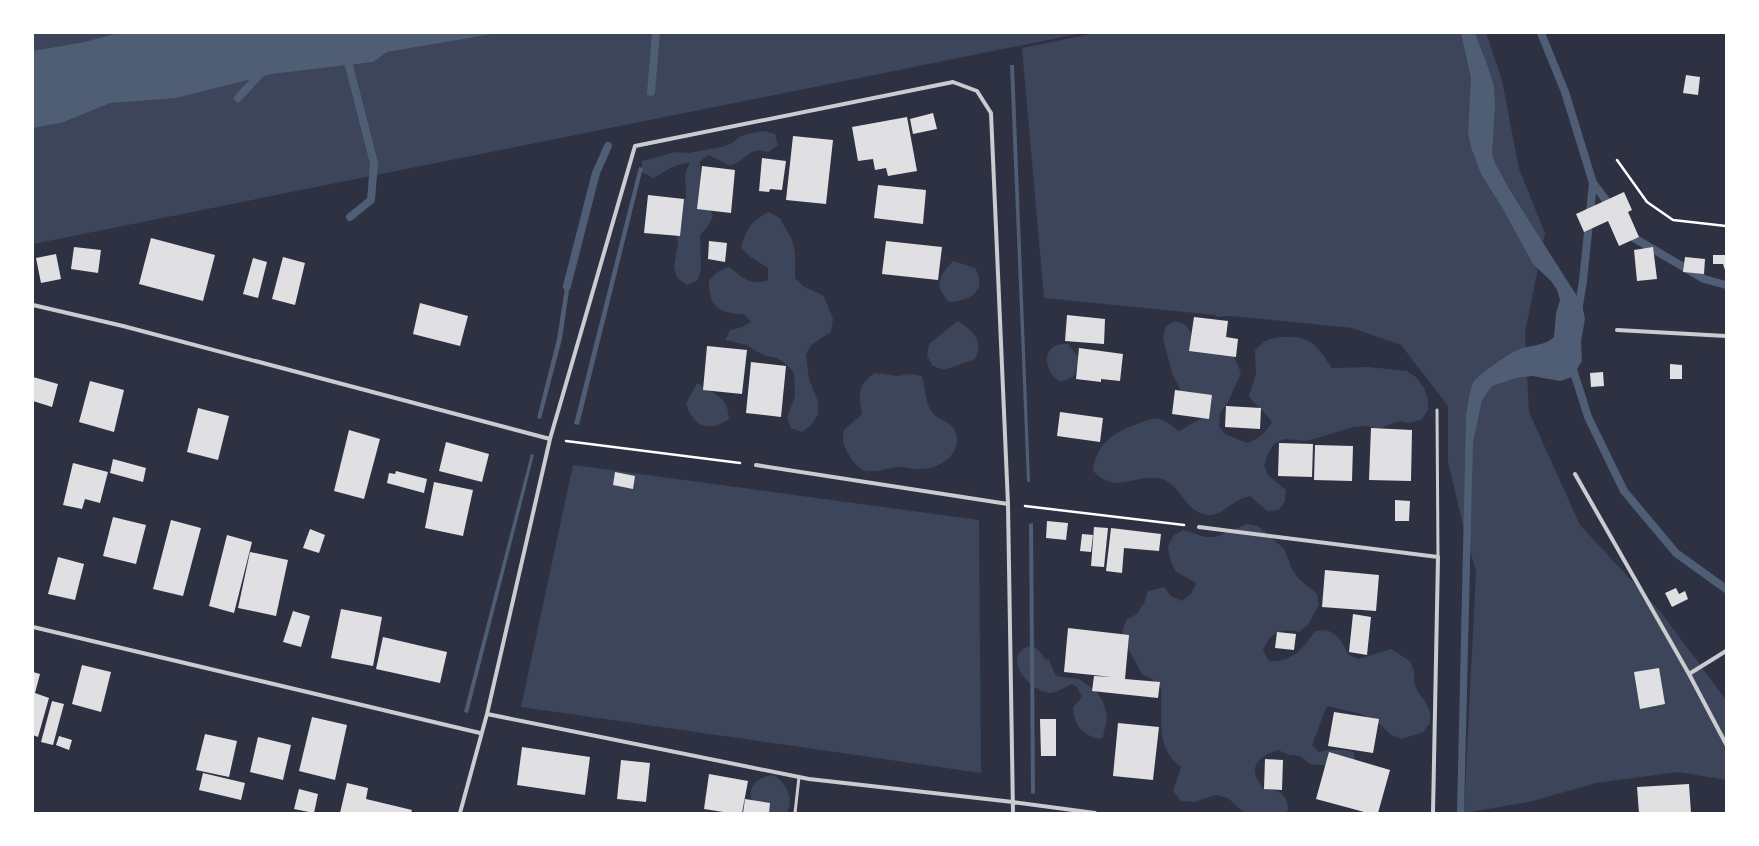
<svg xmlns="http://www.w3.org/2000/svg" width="1759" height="846" viewBox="0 0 1759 846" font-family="Cabin,sans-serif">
	<rect width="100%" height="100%" fill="#2d3142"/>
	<path fill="#3c4559" d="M33,33H1083L33,244Z
		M1095,33H1486L1502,80L1519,169L1545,233L1525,333L1529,412L1580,525L1660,611L1726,700V780L1678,772L1596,783L1529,802L1464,813L1476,571L1464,529L1448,462V406L1401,345L1352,328L1232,316L1217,317L1215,315L1044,298L1022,48Z
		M764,131L775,134L778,145L769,152C746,147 749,159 730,166L709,155L700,161C699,180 705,198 713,216L708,226L700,235L701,268L698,280L687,285L677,278L674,267L678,243L675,231V219L686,197L685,174L690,163C674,163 666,172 653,178L642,172V161L676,152L688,153L722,147L732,143L741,136L752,133Z
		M769,212L780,218L792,240L795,252V278L803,286L824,296L833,319L831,332L811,345L806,355L809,379L818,401V414L812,424L802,432L791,428L787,418L795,396L794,373L786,364L777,358L766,356L756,351L747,345L725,340L730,330L742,327L751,322L744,314C719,314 708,306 709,280L717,272L729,267C743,277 750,287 768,280V268L749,256L741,248C746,230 751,220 769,212Z
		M953,261L975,268C988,290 971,301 949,302C933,285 939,277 953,261Z
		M958,321C974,332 984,340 975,359L944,370L933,366L927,356L929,344Z
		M1175,321L1186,325L1199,345L1232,352L1241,373L1227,404L1220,413L1219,426L1225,434L1247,443C1259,439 1265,433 1272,422C1265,412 1256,406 1249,396L1256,374L1255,350C1258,347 1261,344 1264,342C1275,335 1298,335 1310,342C1319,347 1326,360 1332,368L1369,367L1407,371L1417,378L1424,388L1428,399V410L1422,419L1411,423L1400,421L1378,429L1367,426L1354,427L1307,441L1284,439L1274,444L1268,454L1264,465L1268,475L1286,490L1285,501L1279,510L1267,511L1250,496C1246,497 1242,498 1239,500C1229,505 1220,515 1209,515C1187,515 1180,484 1162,479C1135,472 1118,496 1093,471C1096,443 1115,432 1139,423C1145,421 1154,417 1160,419C1167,421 1173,427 1179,431L1209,414L1183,395L1172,373L1163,339L1165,327Z
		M1068,344L1078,357C1077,371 1076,380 1060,381C1048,376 1040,354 1055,346C1058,344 1064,344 1068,344Z
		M875,373L898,376L909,374L922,376C925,387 925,401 931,411C941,424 957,420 957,441C957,457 937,469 922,469C914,470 906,467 898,467C888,468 876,473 865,471C856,468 846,452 843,442C843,439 843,434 844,430L862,414C858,394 858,384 875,373Z
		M697,383C715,395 728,396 729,419C708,433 694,427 686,404Z
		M573,465L979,520L981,773L521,707Z
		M1247,524L1258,526L1284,549L1292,569L1299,579L1317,594L1319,605L1308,625L1299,632C1280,628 1270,632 1263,650L1269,661C1294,662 1301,650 1315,631L1327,630L1337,636L1343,644L1348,654L1358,659L1391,649L1410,661L1414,671V682L1418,692L1425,701L1430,712V723L1423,732L1402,739L1391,735L1382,726L1361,714L1327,706L1312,745L1319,752C1332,749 1341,749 1354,752L1355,764L1321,765L1310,764L1300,756L1289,755L1278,750C1255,758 1247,769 1264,789C1281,790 1285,793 1289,809L1285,813H1244L1228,798L1216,795L1194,802L1181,801L1173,791L1181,767C1154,747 1163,717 1161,688L1152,679L1142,674L1125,643L1122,631L1127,619L1137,614L1144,603L1148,591L1164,587L1171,596L1182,601L1191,594L1196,583L1175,571L1170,559L1168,547L1173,536L1183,530L1205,537H1216Z
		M1032,645L1041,653L1045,659L1049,660L1056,676L1079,679L1097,692L1103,702L1106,712L1107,718L1103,737L1098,739C1082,734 1074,725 1073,707L1082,697L1077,687L1072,684C1065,687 1056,693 1049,693C1031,691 997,656 1032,645Z
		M774,775C785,782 796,800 786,813H757C744,794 751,777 774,775Z"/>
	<path fill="#4f5d75" d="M118,33H498L387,52L373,62L271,74L176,98L110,103L64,122L33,128V51L85,42Z
		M1461,33H1475L1488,67L1494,87L1495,105L1492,155L1495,163L1509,189L1582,304L1585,319L1581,341L1582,361L1572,377L1560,381L1532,376L1516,378L1492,386L1482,400L1473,442L1464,813H1457L1466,416C1468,405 1469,393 1473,383C1476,376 1512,351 1520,349C1531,345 1545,346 1554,337L1556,313L1560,300L1557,290L1551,281L1533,264L1503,209L1481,174L1471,147L1468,133L1471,78Z
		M1010,65H1014L1030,482H1027Z
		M639,167L643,168L579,425L574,424Z
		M567,275L571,277L562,339L541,419L537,418L557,339Z
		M531,454L534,455L468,713L464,712Z
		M1033,523L1035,794L1031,793L1029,524Z"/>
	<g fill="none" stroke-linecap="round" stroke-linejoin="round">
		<path stroke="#4f5d75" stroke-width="8" d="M1541,33L1565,92L1593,183L1612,208
			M346,54L374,163L371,200L350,217
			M651,92L656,33
			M238,98L263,71
			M1629,230L1634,238L1704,279L1726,285
			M567,286L596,173L608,146
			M1578,311L1583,281L1593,183
			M1571,363L1588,417L1624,491L1676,553L1726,589"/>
	</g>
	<path fill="#e0e0e3" d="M1686,75L1700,77L1698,95L1683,93Z
		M933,113L937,129L913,134L910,119Z
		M907,117L917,171L888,176L886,168L875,170L873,159L858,161L852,127Z
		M793,136L833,140L826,204L786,200Z
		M762,158L786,161L782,190L770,189L769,192L759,191Z
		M702,166L735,170L731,213L697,209Z
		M878,185L926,190L923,224L874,218Z
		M1624,192L1632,210L1628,212L1639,237L1619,246L1608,221L1584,232L1576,214Z
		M648,195L684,199L680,236L644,233Z
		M151,238L215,255L203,301L139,284Z
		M709,241L727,243L725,262L708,259Z
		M886,241L942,247L938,280L882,274Z
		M74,247L101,250L98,273L71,269Z
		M1653,247L1657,279L1637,281L1634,250Z
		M56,254L61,279L41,283L36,258Z
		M1713,255H1726V273L1723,264H1713Z
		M283,257L305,263L295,305L272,299Z
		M1685,257L1705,259L1704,274L1683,272Z
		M253,258L267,262L258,298L243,294Z
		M420,303L468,316L460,346L413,334Z
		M1067,315L1105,319L1104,344L1065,341Z
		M1194,317L1228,321L1226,337L1238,339L1236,357L1189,351Z
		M707,346L747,350L742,394L703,390Z
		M1079,348L1123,354L1120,381L1101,379V382L1076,379Z
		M751,362L786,366L781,417L746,413Z
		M1670,364L1682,365V379H1670Z
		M1603,372L1604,386L1591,387L1590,373Z
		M33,377L58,384L52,407L33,401Z
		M90,381L124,390L114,432L79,422Z
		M1175,390L1212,395L1209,419L1172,414Z
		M1226,406L1261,408L1260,429L1225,427Z
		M198,408L229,416L218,460L187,452Z
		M1060,412L1103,418L1100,442L1057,436Z
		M1371,428L1412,430L1411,481L1369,480Z
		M349,430L380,439L364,499L334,491Z
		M446,442L489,454L482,482L439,471Z
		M1279,443L1313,444L1312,477L1278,476Z
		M1315,445L1353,446L1352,481L1314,480Z
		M113,459L146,468L143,482L110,473Z
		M73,463L108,472L100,503L85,499L82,509L63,505Z
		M396,471L427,479L424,493L387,483L389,473L395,474Z
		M615,472L635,476L633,489L613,485Z
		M434,482L473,490L463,536L425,528Z
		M1395,500L1410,501L1409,521H1395Z
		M113,517L146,525L136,564L103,556Z
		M171,520L201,528L183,596L153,589Z
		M1047,521L1068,523L1066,540L1046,538Z
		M1094,527L1108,528L1104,567L1091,566Z
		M1111,528L1161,534L1159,551L1124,548L1122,573L1106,571Z
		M310,529L325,535L319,553L303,548Z
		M1082,534L1093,535L1091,552L1080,551Z
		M227,535L252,542L234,613L209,606Z
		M250,552L288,560L276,616L238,608Z
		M58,557L84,564L75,600L48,594Z
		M1325,570L1379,575L1376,611L1322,607Z
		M1676,588L1679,594L1685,591L1688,599L1672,607L1665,593Z
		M341,609L382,617L373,666L331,658Z
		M293,611L310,616L301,647L283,642Z
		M1353,614L1371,617L1367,655L1349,652Z
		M1068,628L1129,635L1125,679L1160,682L1158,698L1092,691L1094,676L1112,677L1064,672Z
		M1277,632L1296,634L1294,650L1275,648Z
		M383,637L447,652L440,683L376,669Z
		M82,665L111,672L101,712L72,704Z
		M1659,668L1665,704L1640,709L1634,672Z
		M33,672L40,674L35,693L49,698L38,737L33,735Z
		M52,701L64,704L53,745L41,742Z
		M1334,712L1379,719L1373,753L1328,746Z
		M312,717L347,725L335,780L299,771Z
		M1040,719H1056V756H1041Z
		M1118,723L1159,727L1153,780L1113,776Z
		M205,734L237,741L229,777L196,770Z
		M59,736L72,740L69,750L56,745Z
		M258,737L291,745L283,780L250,772Z
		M522,747L590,757L585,795L517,785Z
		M1329,752L1390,770L1378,813H1368L1316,799Z
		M1265,759L1283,760L1282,790L1264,789Z
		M621,760L650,763L646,802L617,799Z
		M203,773L245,783L241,800L199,790Z
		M709,774L748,781L742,813H730L704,809Z
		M347,783L368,788L366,799L412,810L411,813H340Z
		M1689,784L1691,813H1639L1637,787Z
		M299,789L318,794L314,813L294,809Z
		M745,799L770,803L769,813H743Z"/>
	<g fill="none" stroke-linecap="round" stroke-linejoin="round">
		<path stroke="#fff" stroke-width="2.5" d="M1617,160L1647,202L1673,220L1726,226
			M566,441L740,463
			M1025,506L1184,525"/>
		<path stroke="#caccd0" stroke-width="3" d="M1437,410L1438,557
			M795,813L799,777"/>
		<path stroke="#caccd0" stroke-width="4" d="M33,305L123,326L550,439
			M1617,330L1726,336
			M756,465L1008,504
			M1575,474L1689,674L1726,744
			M1199,527L1438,557L1433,813
			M33,627L480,733
			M1689,674L1726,651
			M487,714L809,779L1013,802L1095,813
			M460,813L487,714L550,439L635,146L953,82L977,91L991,113L1008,504L1013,813"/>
	</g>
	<rect width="1759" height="846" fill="none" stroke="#ffffff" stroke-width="68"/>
</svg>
